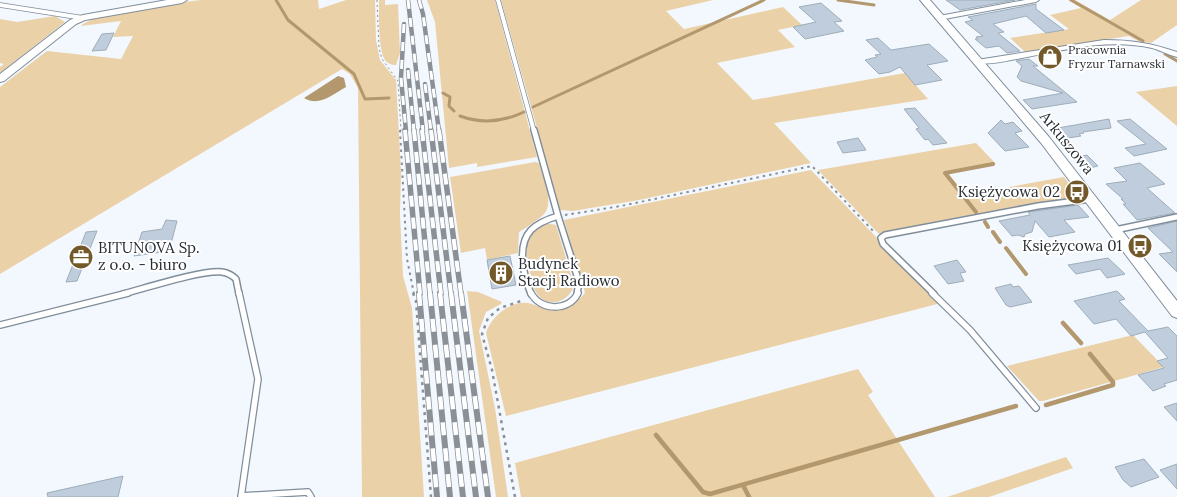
<svg xmlns="http://www.w3.org/2000/svg" width="1177" height="497" viewBox="0 0 1177 497" font-family="Lora,serif">
	<rect width="100%" height="100%" fill="#f2f8fe"/>
	<path fill="#ebd1a8" d="M200,0H318L319,9L346,0H375L376,40L380,60L396,80L401,172L400,215L403,276L412,308L424,497H362L358,88L350,74L342,69L0,274V87L47,51L121,59L133,36L113,37L121,21L81,26C98,10 173,4 200,0Z
		M379,0H385V5L398,4L400,53L396,65C392,65 388,64 385,60C378,49 379,14 379,0Z
		M427,0H495L537,157L477,167V163L449,168L435,22Z
		M501,0H713L666,11L684,29L783,7L802,25L778,30L795,47L717,63L753,100L905,73L928,99L774,123L811,163L639,200L573,211L560,210Z
		M1068,0H1075L1110,20L1141,0H1177V25L1151,43L1138,41L1129,36L1025,52L1010,38L1069,29L1050,15L1081,8Z
		M55,16L65,22L0,73V67L4,64L0,63V19L17,22Z
		M1177,86V126L1136,92Z
		M976,143L996,164L948,173L966,195L1064,177L1079,197L879,234L818,170Z
		M535,162L539,163C543,178 556,205 542,216C535,222 527,227 519,232L518,253L487,260L485,248L461,253L450,177Z
		M811,170L878,239L879,244L941,303L506,416L486,333C491,316 513,298 532,304C541,307 549,312 559,310C570,308 578,301 585,293L564,220Z
		M546,223L556,225L574,285C570,301 550,309 538,295C533,289 531,280 530,273C525,249 522,236 546,223Z
		M467,291L478,292L502,302L501,304L486,312L479,331L495,408L508,497H496Z
		M1133,335L1164,367L1043,401H1039L1007,366Z
		M858,369L873,392L868,395L935,497H521L515,463Z
		M1066,457L1073,468L989,497H947Z"/>
	<path fill="#b4986d" d="M338,76L344,78L346,87C332,95 319,107 304,98Z"/>
	<g fill="none" stroke-linecap="round" stroke-linejoin="round">
		<path stroke="#b4986d" stroke-width="3" d="M276,0L288,20L354,74L365,99L389,98
			M838,0L874,5
			M1071,0L1143,41
			M1165,54L1177,61
			M443,93L450,97L449,106L454,111
			M533,107L764,0
			M460,116C482,124 503,122 524,112"/>
		<path stroke="#b4986d" stroke-width="4" d="M976,212L945,173L993,164
			M985,222L988,227
			M993,232L1000,242
			M1006,248L1026,274"/>
		<path stroke="#b4986d" stroke-width="4.5" d="M1063,323L1081,343
			M1046,405L1113,385V382L1090,354
			M656,435L703,492L710,494L1016,406
			M743,485L749,497"/>
	</g>
	<path fill="#bfcddc" stroke="#9eadba" d="M946,0H1015L960,10Z
		M821,3L842,21L834,22L844,31L805,39L793,27L816,22L799,7Z
		M1036,4V9L1064,30L1046,33L1026,16L993,24L1004,32L998,33L1020,51L1007,53L999,46L986,48L975,39H978L976,37L983,36L965,22L973,20L968,17Z
		M114,33L106,50L92,51L102,34Z
		M878,38L891,50L929,44L948,61L927,65L942,80L915,85L900,67L890,72L879,74L865,60L877,57L875,55L881,54L866,40Z
		M1029,59L1038,66H1033L1077,102L1032,109L1023,100L1063,93L1021,81L1017,77L1022,66L1016,61Z
		M915,108L934,129L947,143L933,145L928,139L925,140L916,129L919,128L904,109Z
		M1109,119L1111,128L1083,132L1084,133L1079,134L1081,136L1068,138L1058,128Z
		M1130,119L1167,149L1134,156L1125,148L1146,144L1117,121Z
		M1001,120L1005,124L1013,122L1022,131L1015,133L1029,147L1005,151L988,133Z
		M858,138L866,150L843,153L837,142Z
		M1087,155L1098,166L1085,169L1073,158Z
		M1140,163L1165,184L1147,188L1175,213L1137,220L1123,204H1126L1121,199H1123L1106,184L1127,181L1114,168Z
		M1078,205L1089,217L1064,220L1075,232L1049,237L1035,221L1032,232L1025,234L1024,237L1018,235L1012,236L999,221L1030,215L1028,212Z
		M166,220L177,221L169,251L134,256L142,232L162,229Z
		M1177,221V272L1159,254L1173,252L1148,228Z
		M97,231L77,281L66,282L86,232Z
		M510,256L516,285L492,289L487,260Z
		M1108,258L1125,274L1107,278L1100,269L1076,274L1068,265Z
		M957,260L966,272L960,273L964,281L948,284L934,266Z
		M1011,284L1013,287L1019,286L1032,302L1010,307L1006,305L995,288Z
		M1117,291L1125,299L1119,301L1148,331L1168,327L1177,336V380L1164,384L1166,386L1153,391L1138,375L1164,368L1157,361L1168,358L1145,332L1131,336L1116,319L1094,324L1074,301Z
		M1177,403V421L1164,407Z
		M1144,459L1159,477L1131,487L1123,480L1115,467Z
		M1177,464V489L1160,470Z
		M123,476L118,497H48L47,493Z"/>
	<g fill="none" stroke-linecap="round" stroke-linejoin="round">
		<defs>
			<path id="lane-far2" d="M498,0L534,131
				M0,5L83,18"/>
			<path id="lane-far1" d="M534,130L558,216
				M558,216L579,282L577,294
				M1115,230L1177,217
				M123,294C146,288 201,270 222,272C228,273 232,275 236,279L239,294
				M531,294C524,277 516,246 531,230C538,223 548,219 558,216
				M934,294L883,244L881,238L885,235L1038,206L1091,199"/>
			<path id="lane" d="M239,293L258,379L241,497
				M531,293C540,311 569,312 578,293
				M932,293L970,330L1036,408
				M0,325L128,293
				M241,496L308,492L311,497"/>
			<path id="street" d="M1025,0H1039L1036,2L939,20L935,18L939,16Z
				M1104,40C1131,40 1151,43 1177,52V57C1168,55 1160,50 1152,48C1109,38 1064,50 1022,58C1011,60 981,67 973,62L977,60Z"/>
			<path id="secondary" d="M167,0H187L182,3L85,20L76,24L4,81L0,82V74L70,20L83,15Z
				M920,0H930L1049,137L1177,301V318L1172,316L1041,143Z"/>
		</defs>
		<use href="#lane-far2" stroke="#808e9b" stroke-width="5.5"/>
		<use href="#lane-far1" stroke="#808e9b" stroke-width="8"/>
		<use href="#lane" stroke="#808e9b" stroke-width="8"/>
		<use href="#street" stroke="#808e9b" stroke-width="2"/>
		<use href="#secondary" stroke="#808e9b" stroke-width="2"/>
		<path stroke="#8a9096" stroke-width="1" stroke-dasharray="2 3" stroke-linecap="butt" d="M377,0L379,48L382,59L398,81L401,131"/>
		<path stroke="#8a9096" stroke-width="2" stroke-dasharray="2.5 4" stroke-linecap="butt" d="M400,130L407,259L414,294
			M565,215L621,206L812,166L875,233"/>
		<path stroke="#8a9096" stroke-width="2.5" stroke-dasharray="3 4.5" stroke-linecap="butt" d="M413,293L416,301L431,497
			M515,497L492,370L482,334L488,318L500,308L524,300"/>
		<use href="#lane-far2" stroke="#fff" stroke-width="4"/>
		<use href="#lane-far1" stroke="#fff" stroke-width="5"/>
		<use href="#lane" stroke="#fff" stroke-width="5.5"/>
		<use href="#street" fill="#fff" fill-rule="evenodd"/>
		<use href="#secondary" fill="#fff" fill-rule="evenodd"/>
		<defs>
			<path id="rail-far2" d="M408,0L423,131
				M419,0L423,14L439,131
				M404,24L401,78L406,131
				M408,70L414,131
				M425,84L431,131"/>
			<path id="rail-far1" d="M405,130L420,294
				M414,130L430,294
				M422,130L441,294
				M431,130L451,294
				M439,130L461,294"/>
			<path id="rail" d="M419,293L437,497
				M430,293L450,497
				M440,293L463,497
				M451,293L476,497
				M461,293L488,497"/>
		</defs>
		<use href="#rail-far2" stroke="#8a9096" stroke-width="4.5"/>
		<use href="#rail-far1" stroke="#8a9096" stroke-width="5.5"/>
		<use href="#rail" stroke="#8a9096" stroke-width="6"/>
		<use href="#rail-far2" stroke="#fff" stroke-width="3" stroke-dasharray="9" stroke-linecap="butt"/>
		<use href="#rail-far1" stroke="#fff" stroke-width="4" stroke-dasharray="11" stroke-linecap="butt"/>
		<use href="#rail" stroke="#fff" stroke-width="4.5" stroke-dasharray="13" stroke-linecap="butt"/>
	</g>
	<defs>
		<symbol id="shop-disc" viewBox="-11 -11 22 22"><circle r="9.5" fill="#73582a" stroke="#fff"/><path d="M-5-2.5h2.3a2.7 3.5 0 0 1 5.4 0H5L5.5 6h-11ZM-1.5-2.5h3a1.5 2.3 0 0 0-3 0Z" fill="#fff"/></symbol>
		<symbol id="bus-disc" viewBox="-11 -11 22 22"><circle r="9.5" fill="#73582a" stroke="#fff"/><path d="M-5-6H5V4H4V6H2V4H-2V6H-4V4H-5ZM-3.5-4V0h7V-4ZM-3.5 1.2v1.5H-2V1.2ZM2 1.2v1.5H3.5V1.2Z" fill="#fff"/></symbol>
		<symbol id="office-disc" viewBox="-11 -11 22 22"><circle r="9.5" fill="#73582a" stroke="#fff"/><path d="M-6-3h4V-5.5h4V-3h4V5H-6ZM-1-4.5V-3h2v-1.5ZM-6 0V1H6V0Z" fill="#fff"/></symbol>
		<symbol id="building-disc" viewBox="-11 -11 22 22"><circle r="9.5" fill="#73582a" stroke="#fff"/><path d="M-4-6H4V6H1V3H-1V6H-4ZM-2.5-4.3h1.7v1.8h-1.7ZM.8-4.3h1.7v1.8H.8ZM-2.5-1h1.7V.8h-1.7ZM.8-1h1.7V.8H.8Z" fill="#fff"/></symbol>
	</defs>
	<g fill-rule="evenodd">
		<use href="#shop-disc" x="1036" y="43" width="28" height="28"/>
		<use href="#bus-disc" x="1063" y="178" width="28" height="28"/>
		<use href="#bus-disc" x="1126" y="232" width="28" height="28"/>
		<use href="#office-disc" x="67" y="243" width="28" height="28"/>
		<use href="#building-disc" x="487" y="259" width="28" height="28"/>
	</g>
	<g text-anchor="middle" stroke-width="4" stroke-linejoin="round" paint-order="stroke">
		<g font-size="12" fill="#262c31" stroke="#fff" text-anchor="start">
			<text x="1068" y="54">Pracownia<tspan x="1068" dy="14">Fryzur Tarnawski</tspan></text>
		</g>
		<g font-size="15" fill="#262c31" stroke="#fff">
			<text transform="translate(1067 143) rotate(51)" y="5">Arkuszowa</text>
		</g>
		<g font-size="15" fill="#262c31" stroke="#fff" text-anchor="end">
			<text x="1060" y="197">Księżycowa 02</text>
			<text x="1122" y="251">Księżycowa 01</text>
			<text x="98" y="253" text-anchor="start">BITUNOVA Sp.<tspan x="98" dy="17">z o.o. - biuro</tspan></text>
			<text x="518" y="269" text-anchor="start">Budynek<tspan x="518" dy="17">Stacji Radiowo</tspan></text>
		</g>
	</g>
</svg>
